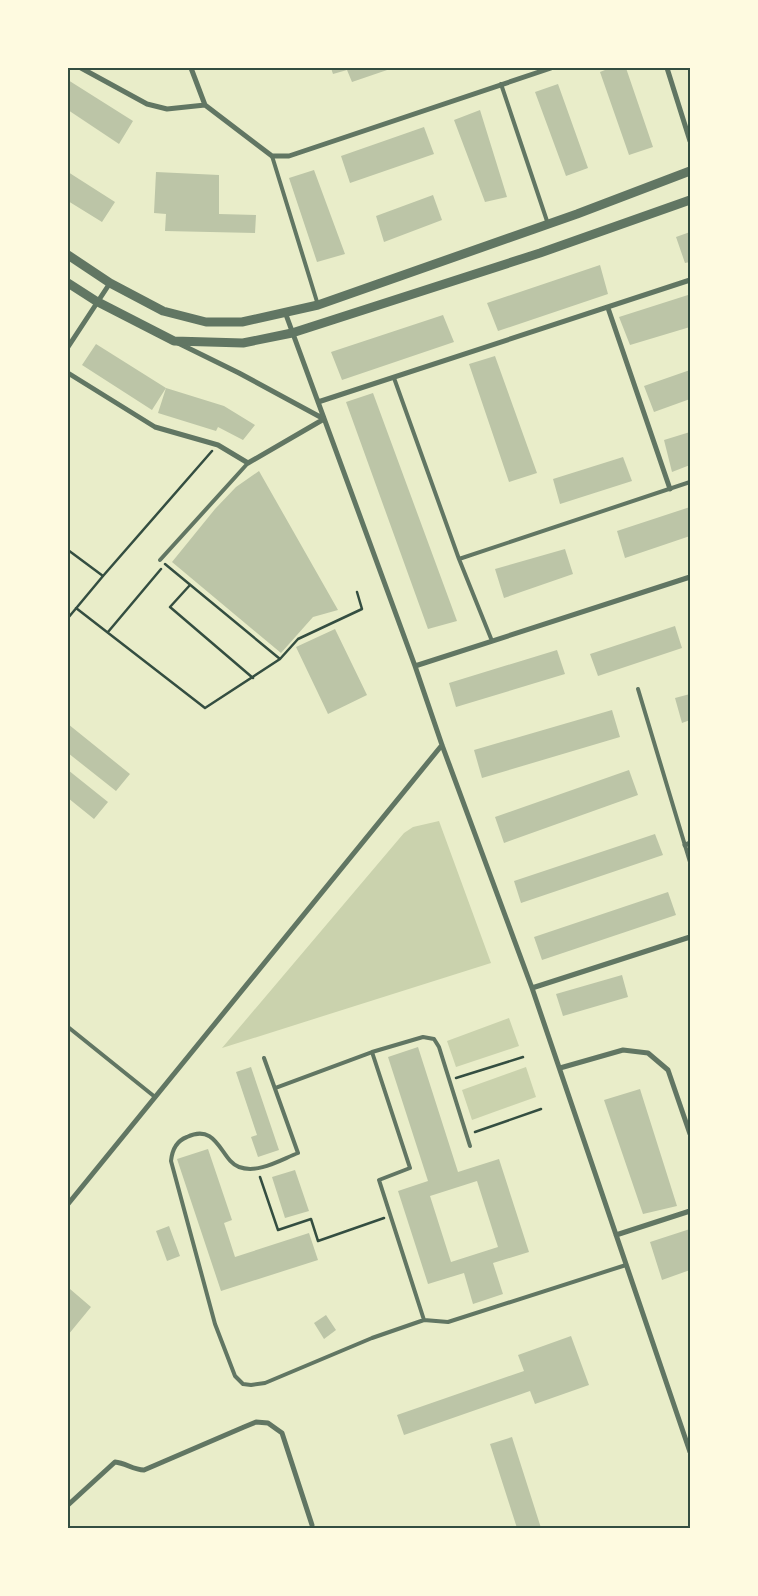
<svg xmlns="http://www.w3.org/2000/svg" width="758" height="1596" viewBox="0 0 758 1596" font-family="Raleway,sans-serif">
	<rect width="100%" height="100%" fill="#e9edc9"/>
	<path fill="#cad2ad" d="M439,821L491,963L222,1048L404,833L413,827Z
		M509,1018L519,1046L456,1067L447,1041Z
		M526,1067L536,1097L472,1120L462,1090Z"/>
	<path fill="#bcc5a7" fill-rule="evenodd" d="M331,68H393L352,82L347,70L333,74Z
		M610,68H626L653,147L629,155L600,72Z
		M68,80L133,121L119,144L68,110Z
		M558,84L588,168L566,176L535,92Z
		M480,110L507,197L485,202L454,120Z
		M424,127L434,154L350,183L341,156Z
		M314,170L345,254L317,262L289,178Z
		M68,172L115,202L102,222L68,201Z
		M156,172L219,175V214L256,215L255,233L165,231L166,214L154,213Z
		M433,195L442,220L384,242L376,216Z
		M690,232V262L685,263L676,237Z
		M600,265L608,294L498,331L487,303Z
		M688,295L690,301V327L630,345L619,317Z
		M443,315L454,342L342,380L331,352Z
		M96,344L166,388L152,410L82,365Z
		M495,356L537,473L509,482L469,364Z
		M690,370V399L654,412L644,386Z
		M166,388L224,406L255,425L243,440L218,427L216,431L158,413Z
		M373,393L457,621L428,629L346,402Z
		M690,432V465L672,472L664,440Z
		M623,457L632,481L560,504L553,479Z
		M259,471L338,610L313,617L281,653L172,562L215,509L236,487Z
		M690,507V536L625,558L617,531Z
		M565,549L573,574L504,598L495,569Z
		M675,626L682,648L598,676L590,654Z
		M335,629L367,695L328,714L296,647Z
		M557,650L565,674L456,707L449,683Z
		M690,694V720L682,723L675,698Z
		M612,710L620,737L482,778L474,750Z
		M68,724L130,774L116,791L68,753Z
		M68,770L108,802L94,819L68,798Z
		M629,770L638,795L504,843L495,817Z
		M655,834L663,855L521,903L514,881Z
		M668,892L676,915L542,960L534,937Z
		M622,975L628,997L563,1016L556,994Z
		M418,1047L458,1172L499,1159L529,1252L493,1263L503,1294L473,1304L464,1273L428,1284L398,1191L428,1181L388,1057ZM477,1181L498,1247L451,1262L430,1196Z
		M251,1067L279,1150L258,1157L251,1137L257,1135L236,1072Z
		M640,1089L677,1206L643,1214L604,1100Z
		M208,1149L232,1220L224,1223L235,1257L309,1233L318,1260L221,1291L177,1159Z
		M295,1170L309,1211L285,1218L272,1177Z
		M169,1226L180,1256L167,1261L156,1231Z
		M690,1229V1270L662,1280L650,1242Z
		M70,1289L91,1307L68,1335V1292Z
		M326,1315L336,1330L324,1339L314,1323Z
		M571,1336L589,1385L535,1404L530,1391L404,1435L397,1415L524,1371L518,1355Z
		M512,1437L541,1528H517L490,1444Z"/>
	<g fill="none" stroke-linecap="round" stroke-linejoin="round">
		<path stroke="#344e41" stroke-width="2.5" d="M68,550L103,576
			M165,564L280,659
			M190,585L170,607L253,678
			M76,608L205,708L280,659L298,639L362,609L357,592
			M68,618L103,576L212,451
			M108,632L161,569
			M456,1078L523,1057
			M475,1132L541,1109
			M260,1177L278,1230L311,1219L318,1241L384,1218"/>
		<path stroke="#617663" stroke-width="4" d="M501,84L548,224
			M272,156L318,305
			M394,378L459,559L492,641
			M459,559L690,482
			M160,560L248,463
			M638,689L690,862
			M68,1027L155,1097
			M372,1052L423,1037L434,1039L439,1047L470,1146
			M264,1058L298,1153C280,1160 258,1174 239,1167C221,1161 218,1122 187,1137C176,1141 172,1151 171,1161L215,1324L235,1376L243,1384L251,1385L265,1383L372,1338L424,1320L448,1322L626,1265
			M275,1088L372,1052L410,1168L379,1180L424,1320"/>
		<path stroke="#617663" stroke-width="5" d="M81,68L147,104L167,109L205,105
			M191,68L205,105L272,156H289L551,68
			M667,68L690,141
			M608,308L670,489
			M285,312L415,666L442,745L532,988L690,1452
			M178,343L239,373L324,419
			M68,347L110,283
			M68,373L155,427L218,445L248,463L324,419
			M318,402L690,280
			M415,666L690,577
			M685,845L690,843
			M532,988L690,937
			M560,1068L623,1050L648,1053L668,1070L690,1134
			M68,1204L442,745
			M616,1235L690,1211
			M68,1505L115,1462C126,1463 133,1470 144,1470L244,1427L256,1422L268,1423L282,1433L312,1525"/>
		<path stroke="#617663" stroke-width="9" d="M68,255L110,283L163,311L206,322H242L318,305L577,214L690,171
			M68,283L96,301L174,341L243,343L292,333L540,253L690,200"/>
	</g>
	<rect width="758" height="1596" fill="none" stroke="#fefae0" stroke-width="138"/>
	<rect x="69" y="69" width="620" height="1458" fill="none" stroke="#344e41" stroke-width="2"/>
</svg>
